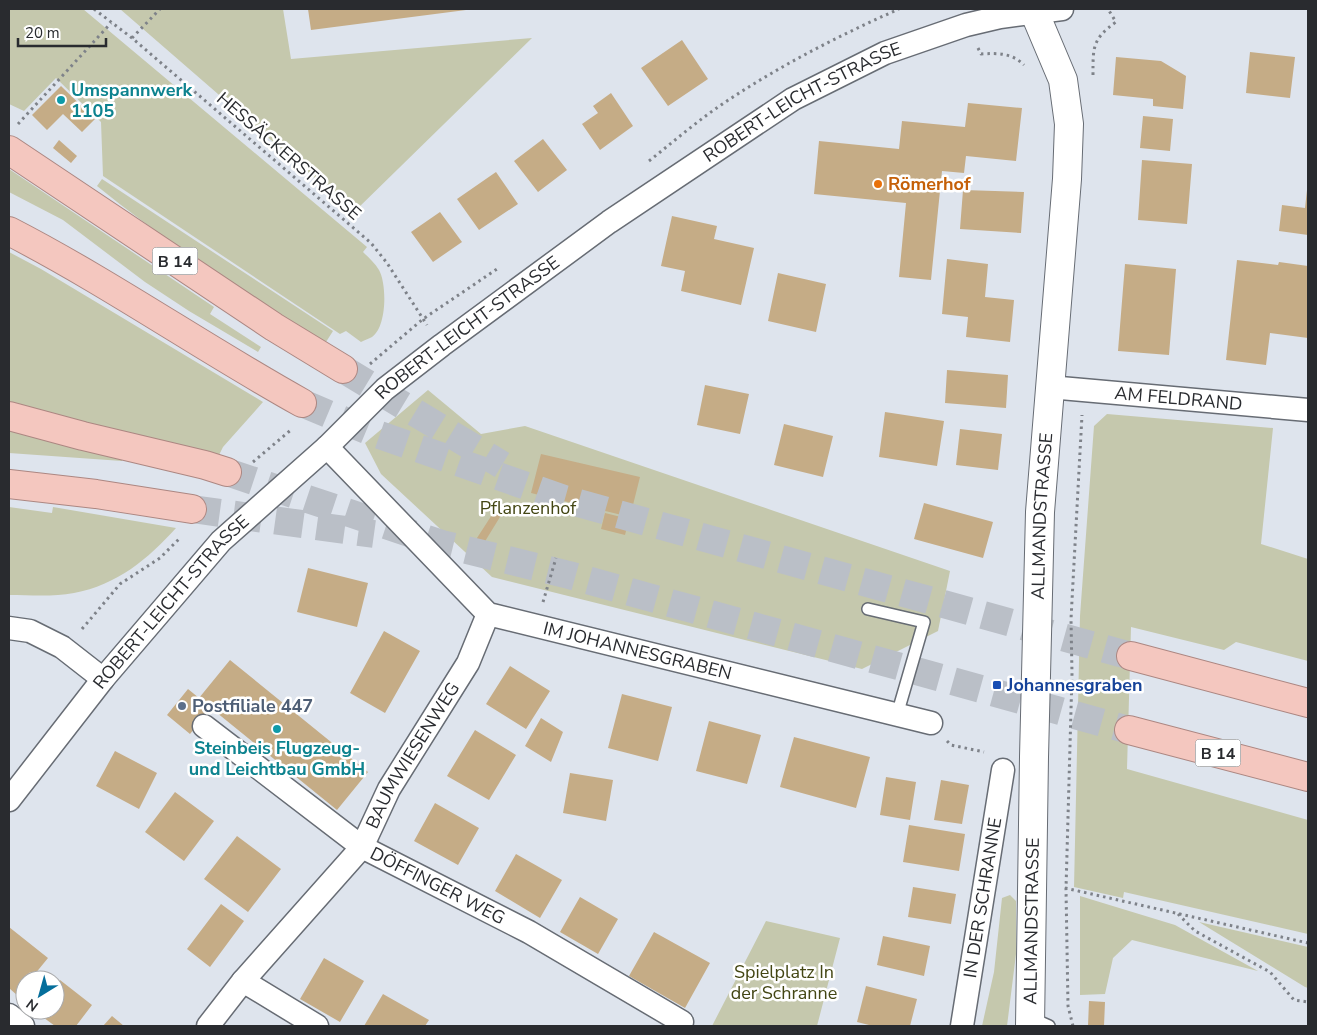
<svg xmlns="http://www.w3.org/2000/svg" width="1317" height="1035" viewBox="0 0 1317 1035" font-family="'Nunito Sans',sans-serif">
	<rect width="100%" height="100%" fill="#dee4ed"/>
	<path fill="#c5c8ad" d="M9,9H83L367,247L363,252C368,257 375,263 379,270C387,284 387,327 372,337C369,339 364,340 361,342L346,331L340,334L103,176L101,122L56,78L24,111L9,104Z
		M120,9H283L291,59L532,38L354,212Z
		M9,169L214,307L210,314L261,347L258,352L189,311L145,282L63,220L9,192Z
		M102,179L333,331L326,342C246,295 169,244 97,186Z
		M9,252L41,269L263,402L223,447L217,459L9,405Z
		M428,390L481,434L525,426L950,571L938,631L862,669L492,577L381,474L365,443Z
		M1107,414L1273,428L1261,544L1308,559V661L1236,642L1224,650L1131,627L1127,769L1308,820V934L1124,892L1123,898L1074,887L1080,616L1094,426Z
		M9,428L122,457V461L9,453Z
		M9,507L52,513L53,507L176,528C148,559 117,585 74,593C53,597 30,595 9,595Z
		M1010,895L1016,901V954L1007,1026H982L994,972L1002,898Z
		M1080,896L1175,925L1258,971L1132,940L1113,958L1105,994L1080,995Z
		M766,921L840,938L817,1026H712Z
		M1199,922L1308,947V988L1305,987Z"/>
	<path fill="#c5ac86" d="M308,9H466V10L311,30Z
		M682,40L708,79L668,106L641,68Z
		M1250,52L1295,57L1290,98L1246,93Z
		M1116,57L1161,61L1186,76L1183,109L1153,106V99L1113,95Z
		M61,86L95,119L82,132L63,114L47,130L32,115Z
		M611,93L633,126L600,150L582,124L598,113L593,106Z
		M968,103L1022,108L1016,161L966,156L964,173L942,171L931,280L899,277L906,203L814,194L819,141L899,149L902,121L965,127Z
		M1143,116L1173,119L1170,151L1140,148Z
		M543,139L567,170L538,192L514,161Z
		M59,140L77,156L71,163L53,148Z
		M1142,160L1192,164L1187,224L1138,220Z
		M496,172L518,204L479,230L457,199Z
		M963,190L1024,192L1021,233L960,229Z
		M1307,190L1308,235L1279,231L1282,205L1305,208Z
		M440,212L462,242L433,262L411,232Z
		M672,216L717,226L714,239L754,248L741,305L681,291L685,271L661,266Z
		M947,259L988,264L985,297L1014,300L1010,342L966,337L968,317L942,314Z
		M1237,260L1278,265L1279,262L1308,266V338L1270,333L1266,365L1226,360Z
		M1125,264L1176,269L1169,355L1118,351Z
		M778,273L826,284L816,332L768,321Z
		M947,370L1008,375L1006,408L945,403Z
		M705,385L749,394L740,434L697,425Z
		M885,412L944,421L937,466L879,457Z
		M784,424L833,436L823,477L774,465Z
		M960,429L1002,434L998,470L956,465Z
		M541,454L640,477L630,517L531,493Z
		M924,503L993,522L983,558L914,539Z
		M497,507H503V512L484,543L480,546H476L477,538Z
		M605,513L629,519L625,535L601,529Z
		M308,568L368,583L357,627L297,612Z
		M384,631L420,651L385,713L350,693Z
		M230,660L368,772L337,810L211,708L190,734L167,715L188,689L199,698Z
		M510,666L550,691L526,729L486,704Z
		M622,694L672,707L658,761L608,748Z
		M541,718L563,732L551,762L525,746Z
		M709,721L761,735L747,784L696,771Z
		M475,730L516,755L489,800L447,776Z
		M794,737L870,757L856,808L780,787Z
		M115,751L157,773L139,809L96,786Z
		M570,773L613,780L606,821L563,813Z
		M886,777L916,782L910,820L880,815Z
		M941,780L969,785L962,824L934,820Z
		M175,792L214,821L184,861L145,832Z
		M435,803L479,828L458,865L414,841Z
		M909,825L965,834L959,871L903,862Z
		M237,836L281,869L248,912L204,879Z
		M516,854L562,880L540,918L495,891Z
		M913,887L956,894L951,924L908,917Z
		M580,897L618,919L598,954L560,932Z
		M221,904L244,921L210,967L187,949Z
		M9,927L48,958L30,980H25V987L18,996L9,988Z
		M654,932L710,963L685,1008L629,976Z
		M883,936L930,946L924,976L877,965Z
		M324,958L364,981L340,1022L300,999Z
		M60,980L92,1005L76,1026H55L36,1012L37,1010H55V987Z
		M866,986L917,999L910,1026H873L857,1022Z
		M383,994L429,1020L425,1026H364Z
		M1089,1001L1105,1002L1104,1026H1088Z
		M112,1016L124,1026H103Z"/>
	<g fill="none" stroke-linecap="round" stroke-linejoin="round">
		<path stroke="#babfc7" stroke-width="28" stroke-dasharray="28 14" stroke-linecap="butt" d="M343,369L502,465
			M302,403L371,432L564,499L1131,656
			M227,472L442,544L569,575L1129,730
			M192,509L374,534"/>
		<defs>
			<path id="service" d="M868,609L924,622L897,715
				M1031,1018L1049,1026"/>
			<g id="minor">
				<path id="s1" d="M1049,387L1308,410"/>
				<path id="s2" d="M327,447L488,614L931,723"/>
				<path d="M9,628L30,631L62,647L103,679"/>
				<path id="s3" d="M204,726L362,847L529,932L682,1022L680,1026"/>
				<path id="s4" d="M9,800L103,679L221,541L327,447L385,389L442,345L609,222L793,99L885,53L966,25L1000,17L1062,9"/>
				<path d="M243,981L317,1026"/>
				<path d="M9,1015L23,1026"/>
				<path id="s5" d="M208,1026L243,981L362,847L389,789L468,663L488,614"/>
				<path id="s6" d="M962,1026L1003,770"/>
			</g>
			<g id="tertiary">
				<path id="s7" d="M1030,1026L1034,757L1040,512L1067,179L1069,124L1063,80L1033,9"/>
			</g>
			<path id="trunk" d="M9,150L274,327L343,369
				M9,231C110,283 203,348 302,403
				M9,416L83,436L205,465L227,472
				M9,484L96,494L192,509
				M1131,656L1308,703
				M1129,730L1308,777"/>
		</defs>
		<use href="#service" stroke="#676c74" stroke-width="14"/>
		<use href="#minor" stroke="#676c74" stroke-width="25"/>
		<use href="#tertiary" stroke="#676c74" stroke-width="30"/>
		<use href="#trunk" stroke="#ac8782" stroke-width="30"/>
		<path stroke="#7e8289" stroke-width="3" stroke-dasharray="2.5 4" stroke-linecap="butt" d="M94,9L132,38L371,243L387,263L427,325
			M132,38L160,9
			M978,48L981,54C998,53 1012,53 1024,65
			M1093,75C1093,48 1092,39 1116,22L1108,9
			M18,124L111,23
			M649,161C673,142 696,122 721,105C777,67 838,36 899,9
			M370,364L423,319L497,269
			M253,462L292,429
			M543,602L556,558
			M82,629L120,584L160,558L181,537
			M947,741L951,745L984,752
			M1065,888L1308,943
			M1178,914L1195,931L1270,972L1294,1000L1308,1002
			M1073,1026L1068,1006L1066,889L1072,674L1071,619L1082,415"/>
		<use href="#service" stroke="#fff" stroke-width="11"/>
		<use href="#minor" stroke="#fff" stroke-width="22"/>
		<use href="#tertiary" stroke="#fff" stroke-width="28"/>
		<use href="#trunk" stroke="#f4c7bf" stroke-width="28"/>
	</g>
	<g fill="#0f9aa8" stroke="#fff" stroke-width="2">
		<circle cx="61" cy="100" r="5"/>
		<circle cx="277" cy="729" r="5"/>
	</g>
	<circle fill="#e8710a" stroke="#fff" stroke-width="2" cx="878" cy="184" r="5"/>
	<rect fill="#1a4fb4" stroke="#fff" stroke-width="2" x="992" y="680" width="10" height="10" rx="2.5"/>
	<circle fill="#5c6f8a" stroke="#fff" stroke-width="2" cx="182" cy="706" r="5"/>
	<g text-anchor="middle" stroke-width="5" stroke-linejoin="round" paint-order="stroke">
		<g fill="#fff" stroke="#696b6d" stroke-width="1">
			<rect x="152.5" y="247.5" width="45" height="27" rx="4"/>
			<rect x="1195.5" y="739.5" width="45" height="27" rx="4"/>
		</g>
		<g font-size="16" font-weight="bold" fill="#292b2f">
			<text x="175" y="267">B 14</text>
			<text x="1218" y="759">B 14</text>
		</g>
		<g font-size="18" font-weight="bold" fill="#0d838f" stroke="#fff" text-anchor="start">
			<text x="71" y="96">Umspannwerk<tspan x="71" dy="21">1105</tspan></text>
			<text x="277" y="754" text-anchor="middle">Steinbeis Flugzeug-<tspan x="277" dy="21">und Leichtbau GmbH</tspan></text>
		</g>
		<g font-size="18" fill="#292b2f" stroke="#fff">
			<text dy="6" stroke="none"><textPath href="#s4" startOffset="1066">ROBERT-LEICHT-STRASSE</textPath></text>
			<text transform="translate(289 156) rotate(41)" y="6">HESSÄCKERSTRASSE</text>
			<text dy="6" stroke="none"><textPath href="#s4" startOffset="661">ROBERT-LEICHT-STRASSE</textPath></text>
			<text dy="6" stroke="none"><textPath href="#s1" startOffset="130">AM FELDRAND</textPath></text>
			<text dy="6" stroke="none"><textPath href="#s7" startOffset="510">ALLMANDSTRASSE</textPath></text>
			<text dy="6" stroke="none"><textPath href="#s4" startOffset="256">ROBERT-LEICHT-STRASSE</textPath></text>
			<text dy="6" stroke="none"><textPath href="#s2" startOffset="386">IM JOHANNESGRABEN</textPath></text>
			<text dy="6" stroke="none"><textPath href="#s5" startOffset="341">BAUMWIESENWEG</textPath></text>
			<text dy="6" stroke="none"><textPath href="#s3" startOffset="284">DÖFFINGER WEG</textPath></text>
			<text dy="6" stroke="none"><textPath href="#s6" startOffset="130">IN DER SCHRANNE</textPath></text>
			<text dy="6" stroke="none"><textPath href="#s7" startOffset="105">ALLMANDSTRASSE</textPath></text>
		</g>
		<g font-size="18" font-weight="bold" fill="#c56008" stroke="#fff" text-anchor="start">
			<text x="888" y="190">Römerhof</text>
		</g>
		<g font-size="18" fill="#434613" stroke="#fff">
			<text x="528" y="514">Pflanzenhof</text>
			<text x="784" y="978">Spielplatz In<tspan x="784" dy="21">der Schranne</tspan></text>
		</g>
		<g font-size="18" font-weight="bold" fill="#164399" stroke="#fff" text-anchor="start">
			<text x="1007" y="691">Johannesgraben</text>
		</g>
		<g font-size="18" font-weight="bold" fill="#4e5e75" stroke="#fff" text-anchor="start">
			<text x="192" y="712">Postfiliale 447</text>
		</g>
	</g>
	<rect width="1317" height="1035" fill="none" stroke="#292b2f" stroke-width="20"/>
	<g transform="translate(40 995) rotate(217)"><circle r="24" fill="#ffffff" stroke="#a9aaac"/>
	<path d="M0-4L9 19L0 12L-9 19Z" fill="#056e9b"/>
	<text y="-8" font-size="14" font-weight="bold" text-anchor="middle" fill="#292b2f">N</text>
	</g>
	<path d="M18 38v8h88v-8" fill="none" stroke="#292b2f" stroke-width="2.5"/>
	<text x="25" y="38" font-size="15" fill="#292b2f" stroke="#ffffff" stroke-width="4" paint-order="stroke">20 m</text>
</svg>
